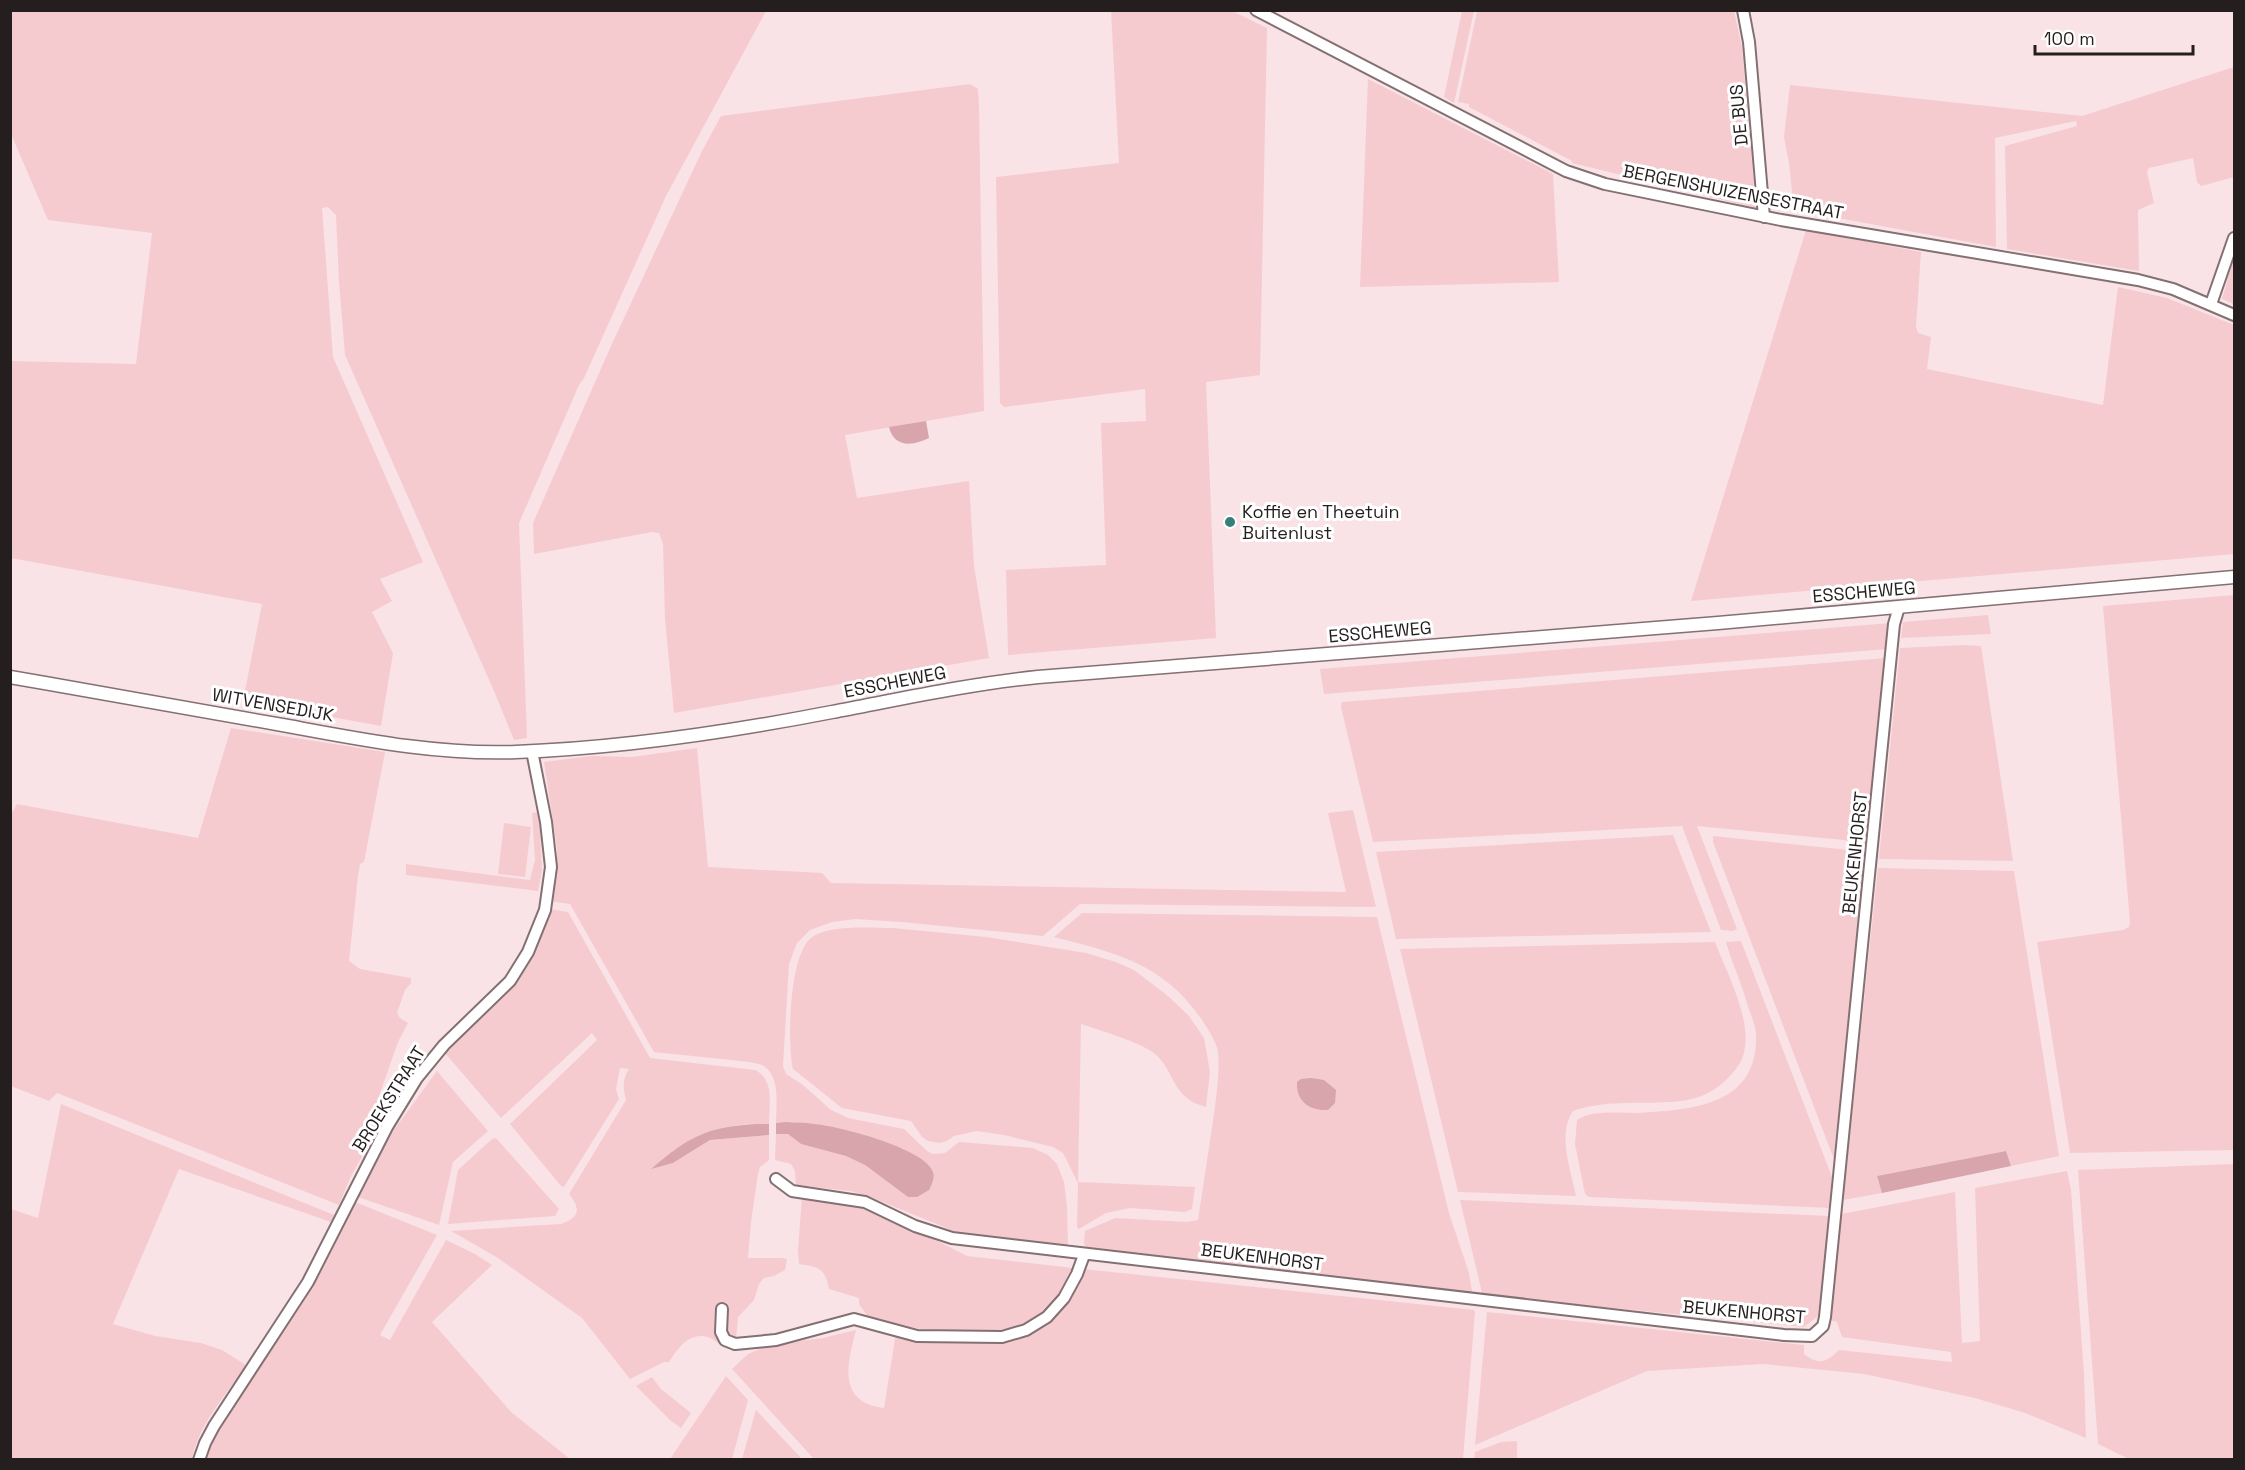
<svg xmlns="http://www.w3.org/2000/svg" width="2245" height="1470" viewBox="0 0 2245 1470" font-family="'Space Grotesk',sans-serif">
	<rect width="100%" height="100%" fill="#f9e3e6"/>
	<path fill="#f5cbd0" d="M10,11H766L666,196L584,378L579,385L519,523L527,738L514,740L494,691L345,355L339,282L336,215L328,207L322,208L333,357L423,562L380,579L392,601L372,612L393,653L381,726L243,701L262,604L11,558V361L136,364L152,233L48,220L11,134Z
		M1111,11H1232L1267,28L1260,375L1206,382L1216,638L1008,655L1006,570L1106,565L1101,423L1146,421L1145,389L1004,407L1000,403L996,177L1119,163Z
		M1462,11H1474L1454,103L1444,97Z
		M1477,11H1734L1742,47L1756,208L1572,163V161L1469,107V104L1458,102Z
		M2234,67V177L2201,186L2197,182L2193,158L2149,168L2147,172L2154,203L2138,210L2139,271L2007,249L2005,146L2077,126L2076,121L1995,138L1996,247L1794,210L1789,163L1784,137L1790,85L2082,116Z
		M1368,79L1553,174L1559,282L1360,287Z
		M970,84L978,89L979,107L984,411L845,435L857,498L969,481L974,566L989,658L674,713L665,619L663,544L659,533L652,532L534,554L533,523L611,346L702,151L721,116Z
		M1806,230L1921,252L1916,327L1918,333L1931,337L1927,369L2103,405L2118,287L2167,298L2234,325V554L1691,601Z
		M2234,258V304L2222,299Z
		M2234,595V1150L2070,1153L2037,942L2123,930L2129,927L2130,922L2103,606Z
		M1988,615L1991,634L1901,638L1903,622Z
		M1891,623L1888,649L1324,694L1320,669Z
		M1965,645L1981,646L2013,861L1879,859L1900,648Z
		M1886,658L1866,855L1852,842L1844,840L1697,826L1737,929L1733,931L1721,930L1682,826L1373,842L1341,707L1342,702L1355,701Z
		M231,728L385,752L364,862L360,864L358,876L349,961L360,969L411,978V983L405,990L397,1013L400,1018L408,1023L398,1042L377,1102L378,1105L389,1109L351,1176L339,1205L57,1093L49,1101L11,1086L10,816L17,804L198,838Z
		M697,748L708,867L822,873L831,883L1346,892L1328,813L1353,810L1376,907L1080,904L1043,936L902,922L855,919L832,922L810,930L797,943L789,964L783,1066L786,1074L803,1085L831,1110L848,1118L904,1129L927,1151L933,1154L945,1153L959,1142L1033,1148L1048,1155L1057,1164L1064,1182L1067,1206L1068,1249L966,1236L868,1196L850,1191L796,1185L795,1171L791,1164L775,1160L776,1134H788L801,1144L846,1156L865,1165L908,1197L904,1149C862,1135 821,1119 776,1123C776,1106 781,1078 764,1066C761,1064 754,1063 750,1062L654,1052L570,904L549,901L556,871L557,848L544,762L591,756L632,757Z
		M539,812L542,871L538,891L406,875V864L530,880L535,860L532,813Z
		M504,823L531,827L525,877L498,874Z
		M1673,835L1711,932L1396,939L1376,852Z
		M1713,836L1849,850L1865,865L1835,1162L1713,842Z
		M1878,868L2014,871L2059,1156L2011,1166L2006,1151L1877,1176L1882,1193L1843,1200Z
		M549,909L568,912L650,1058L755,1070C775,1080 769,1104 769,1124C717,1123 691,1134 652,1168L673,1163L710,1140L769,1135V1160L760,1167L758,1174L751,1222L748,1258H782L787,1259L785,1270L774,1276L764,1278L759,1284L754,1300L738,1317L736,1339L730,1348C721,1346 715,1340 708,1337C688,1332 678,1349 669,1362H664L630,1379L582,1318L498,1258L451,1231L561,1224C580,1217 581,1210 569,1194L626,1100C623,1089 622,1079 629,1069L620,1068L616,1089L619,1099L564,1187L561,1186L510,1124L597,1040L592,1033L501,1118L444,1052L516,978Z
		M1082,913L1377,917L1449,1213L1469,1273L1472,1291L1470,1296L1086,1249L1084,1243L1085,1231L1115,1218L1187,1222L1198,1220C1203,1187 1208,1154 1213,1121C1216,1099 1220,1074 1218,1052C1216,1041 1208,1029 1202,1020C1163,963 1116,953 1054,937Z
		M893,928L986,937L1086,953L1116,962L1134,970L1168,996L1189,1016L1204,1038L1210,1072L1206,1107C1171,1098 1176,1072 1155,1054C1143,1043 1099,1030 1081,1024L1078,1182L1195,1187L1192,1209L1185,1212L1130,1208L1106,1213L1079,1229L1077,1227L1078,1183L1063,1153L1053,1147L1004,1135L977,1131L954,1136L947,1141L939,1143L928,1141L922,1137L911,1121L842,1108L793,1069C787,1044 789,955 811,938C828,924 871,928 893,928Z
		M1741,941L1832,1177L1830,1208L1589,1197L1585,1194L1575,1144L1577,1120C1591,1110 1618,1113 1635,1113C1690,1110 1759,1107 1756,1034C1755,1023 1750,1013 1747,1003C1741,982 1732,963 1726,942Z
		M1715,942C1727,974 1754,1022 1743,1056C1740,1066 1731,1075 1724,1082C1708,1096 1691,1101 1669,1102C1637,1104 1604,1100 1573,1111C1557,1134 1571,1171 1576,1196L1458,1192L1400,949Z
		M437,1071L488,1131L453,1162L439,1225L358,1197L388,1138Z
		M61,1104L334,1215L331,1222L179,1169L113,1324L155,1336L201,1343L222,1350L246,1365C227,1394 198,1425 192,1459H11V1209L38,1218Z
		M496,1138L559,1209L555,1216L448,1224L458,1170L492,1139Z
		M2234,1164V1459H2129L2098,1444L2078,1170Z
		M2067,1171L2071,1190L2084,1374L2086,1438L2025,1413L1975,1398L1864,1374L1763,1364L1647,1371L1475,1445L1487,1312L1804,1345V1354C1819,1366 1827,1362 1839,1350L1952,1362L1951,1352L1842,1337L1837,1322L1830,1320L1842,1214L1955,1192L1962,1343L1980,1341L1975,1188Z
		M802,1197L859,1204L877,1210L967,1256L1073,1268C1066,1284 1055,1302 1041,1314C1015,1335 960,1334 928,1330C908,1328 889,1320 869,1318L859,1304V1298L829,1289C825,1268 819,1267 799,1264L798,1250Z
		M1460,1200L1829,1216L1818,1316L1804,1327L1491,1296L1482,1293Z
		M355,1202L437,1235L380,1335L390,1340L446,1240L475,1254L492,1265L432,1322L511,1412L570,1459H205C229,1403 270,1355 302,1304C323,1272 339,1237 355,1202Z
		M1083,1269L1474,1310L1475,1312L1463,1459H814L732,1369L748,1354L769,1345L823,1338L856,1330C847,1365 837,1402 884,1408L896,1333L908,1337L1031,1331Z
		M726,1376L748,1400L732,1459H670Z
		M652,1377L661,1389L691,1413L681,1428L671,1421L636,1386Z
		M756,1410L802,1459H742Z
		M1517,1441V1459H1474L1475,1452L1501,1442Z"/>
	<path fill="#d7a5ab" d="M926,421L929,438C913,446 894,448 889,427Z
		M1311,1078L1324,1080L1336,1090L1335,1103L1328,1110C1309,1111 1296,1101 1297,1082L1301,1079Z
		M786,1122C795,1123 805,1122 814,1124C838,1126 925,1148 933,1172C935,1178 932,1184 929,1190L917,1197H908L865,1165L846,1156L801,1144L788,1134H776V1123Z
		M756,1124H769V1135L710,1140L673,1163L651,1169C688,1137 706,1127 756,1124Z
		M2006,1151L2011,1166L1882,1193L1877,1176Z"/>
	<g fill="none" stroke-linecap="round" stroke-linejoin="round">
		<defs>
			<path id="minor" d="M1256,10L1566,171L1605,184L1781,220L2138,280L2173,289L2234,315
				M1743,10L1749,42L1764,217
				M2211,304L2234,238
				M776,1179L792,1191L865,1202L915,1226L952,1238L1784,1335L1812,1336L1823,1326L1825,1317L1894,624L1899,607
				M722,1309L721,1332L725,1340L735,1344L776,1340L854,1319L917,1336L1002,1337L1026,1330L1047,1317L1064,1298L1077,1274L1084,1255
				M199,1460L205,1443L214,1426L308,1282L387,1127L417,1078L444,1045L510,981L528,952L545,910L551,867L546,822L532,751"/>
			<path id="tertiary" d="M10,677C103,693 196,710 288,726C364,740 439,755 516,752C622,748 729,732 832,712C901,699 969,684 1038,677L1718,623L2234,577"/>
		</defs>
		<use href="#minor" stroke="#837072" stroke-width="14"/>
		<use href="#tertiary" stroke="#837072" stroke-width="15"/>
		<use href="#minor" stroke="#fff" stroke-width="10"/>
		<use href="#tertiary" stroke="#fff" stroke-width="12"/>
	</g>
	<circle fill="#367e7a" stroke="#fff" stroke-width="2" cx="1230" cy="522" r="6"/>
	<g text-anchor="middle" stroke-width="6" stroke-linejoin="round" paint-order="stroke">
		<g font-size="18" fill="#251e1f" stroke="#fff">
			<text transform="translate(1739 115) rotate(-95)" y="6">DE BUS</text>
			<text transform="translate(1733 192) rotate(11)" y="6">BERGENSHUIZENSESTRAAT</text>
			<text transform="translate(1864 592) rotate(-5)" y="6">ESSCHEWEG</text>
			<text transform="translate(1380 632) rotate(-5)" y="6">ESSCHEWEG</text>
			<text transform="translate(895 682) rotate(-11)" y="6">ESSCHEWEG</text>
			<text transform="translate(273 705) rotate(10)" y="6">WITVENSEDIJK</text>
			<text transform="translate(1855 853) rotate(-84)" y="6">BEUKENHORST</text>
			<text transform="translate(389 1099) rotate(-58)" y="6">BROEKSTRAAT</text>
			<text transform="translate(1262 1257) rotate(7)" y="6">BEUKENHORST</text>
			<text transform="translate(1744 1312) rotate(5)" y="6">BEUKENHORST</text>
		</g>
		<g font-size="18" fill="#251e1f" stroke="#fff" text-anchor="start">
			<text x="1242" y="518">Koffie en Theetuin<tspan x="1242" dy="21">Buitenlust</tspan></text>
		</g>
	</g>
	<rect width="2245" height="1470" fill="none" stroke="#251e1f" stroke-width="24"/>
	<path d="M2035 45v9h158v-9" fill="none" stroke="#251e1f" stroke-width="3"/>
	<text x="2044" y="45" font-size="18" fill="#251e1f" stroke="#ffffff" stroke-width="4.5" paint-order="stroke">100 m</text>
</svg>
